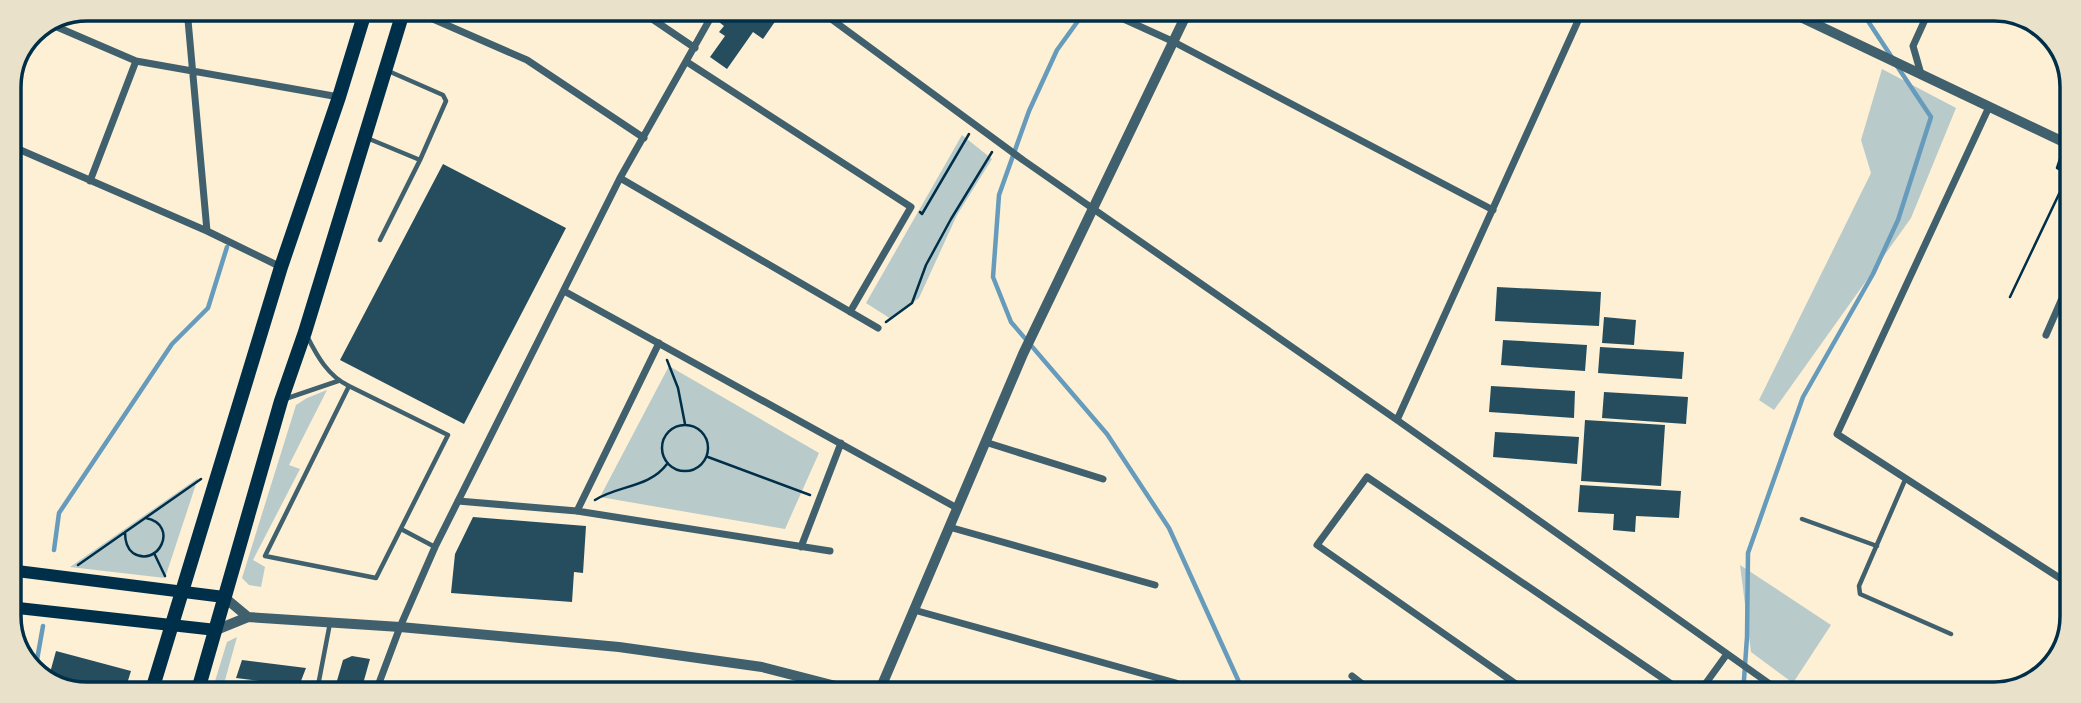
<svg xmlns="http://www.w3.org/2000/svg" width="2081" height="703" viewBox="0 0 2081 703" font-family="Jost,sans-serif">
	<rect width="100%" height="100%" fill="#fdf0d5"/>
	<path fill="#b9caca" d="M1882,69L1956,108L1911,218L1774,410L1759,400L1871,173L1861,140Z
		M962,135L992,159L957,215L919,298L891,319L866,303Z
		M669,366L819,453L785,529L600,497Z
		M327,390L289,465L300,469L253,560L265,567L261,587L249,585L242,578L296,405L307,398Z
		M198,478L165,578L70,567Z
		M1740,565L1831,625L1793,683L1751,652Z
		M237,637L222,691H212L227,642Z"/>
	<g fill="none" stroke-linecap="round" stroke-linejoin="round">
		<path stroke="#669bbc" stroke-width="4.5" d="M1862,12L1891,56
			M1083,14L1057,50L1029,111L999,195L993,277L1011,322L1107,434L1169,528L1244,693
			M54,550L59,513L172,344L208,308L227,247
			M35,671L43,626
			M1743,694L1747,637L1748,553L1803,397L1873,274L1898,220L1931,117L1897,66"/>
	</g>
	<path fill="#264d5e" d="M728,10H783L763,39L753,32L727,69L710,57L725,36L719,32L724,26L719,22Z
		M443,164L566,228L464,424L340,360Z
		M1497,287L1601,292L1599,326L1495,321Z
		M1604,317L1636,320L1634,345L1602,343Z
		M1503,340L1587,345L1585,371L1501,365Z
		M1600,347L1684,352L1682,379L1598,373Z
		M1491,386L1575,391L1574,418L1489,412Z
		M1604,392L1688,397L1686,424L1602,418Z
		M1585,420L1665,425L1661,486L1581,481Z
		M1495,432L1579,437L1577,464L1493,457Z
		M1580,485L1681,491L1679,518L1636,516L1635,532L1613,530L1614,514L1578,512Z
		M473,517L586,526L583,573L574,572L572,602L451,593L455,554Z
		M56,651L131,671L125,690H62L48,680Z
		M352,656L370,659L361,691H334L343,660Z
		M242,660L306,668L299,686L236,678Z"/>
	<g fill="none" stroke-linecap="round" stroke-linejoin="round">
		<path stroke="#003049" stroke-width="2.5" d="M920,212L922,214L969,134
			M2010,297L2069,173L2057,168L2062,153
			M886,322L912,303L926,265L951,219L992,152
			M667,360L678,388L685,424
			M662 448a23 23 0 1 1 46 0a23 23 0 1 1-46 0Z
			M708,457L810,495
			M595,500C619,485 649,488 667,464
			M125,532C125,540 126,548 133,553C158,569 180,525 146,518
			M154,553L165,576
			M78,565L201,479"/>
		<path stroke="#3f606c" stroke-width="4.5" d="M367,138L420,160L446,101L443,95L386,70
			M380,240L420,160
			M307,336C317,356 328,376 349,386L448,435L376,578L265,556L349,386
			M285,399L338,381
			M1905,480L1859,586L1860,594L1951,634
			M1802,519L1877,546
			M401,529L435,547
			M317,691L330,623"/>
		<path stroke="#3f606c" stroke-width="7" d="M187,9L207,231
			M410,9L527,60L644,138
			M639,10L695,48
			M819,10L1023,160L1397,420L1784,694
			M1106,11L1172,41L1493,210
			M50,24L136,61L339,97
			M687,62L911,207L850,312
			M1921,74L1913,46L1928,13
			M1989,107L1837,434L2069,584
			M9,145L207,231L281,267
			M620,178L878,328
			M90,181L136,61
			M564,291L957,508
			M2046,335L2071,278
			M2070,348V346
			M1397,420L1582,12
			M985,442L1103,479
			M458,501L577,511L830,551
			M577,511L659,343
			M949,527L1155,585
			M801,547L841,443
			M914,610L1176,683
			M1352,676L1374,693
			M376,691L400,627L435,547L620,178L715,10
			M1529,693L1317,545L1367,477L1686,694
			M1698,694L1727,654"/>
		<path stroke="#3f606c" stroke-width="10" d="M1790,12L2072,146
			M224,597L248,617
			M216,630L248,617L400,627L619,647L762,667L859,692
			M879,692L1023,354L1188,11"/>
		<path stroke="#003049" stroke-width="12" d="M9,570L224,597
			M9,607L216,630"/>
		<path stroke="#003049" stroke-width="14" d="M152,690L281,267L339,97L366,9
			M198,690L281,401L305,332L404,9"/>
	</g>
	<path d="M0 0H2081V703H0ZM87 21H1994A66 66 0 0 1 2060 87V616A66 66 0 0 1 1994 682H87A66 66 0 0 1 21 616V87A66 66 0 0 1 87 21Z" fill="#e9e1ca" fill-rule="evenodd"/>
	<path fill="none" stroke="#003049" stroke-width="3.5" d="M87 21H1994A66 66 0 0 1 2060 87V616A66 66 0 0 1 1994 682H87A66 66 0 0 1 21 616V87A66 66 0 0 1 87 21Z"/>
</svg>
